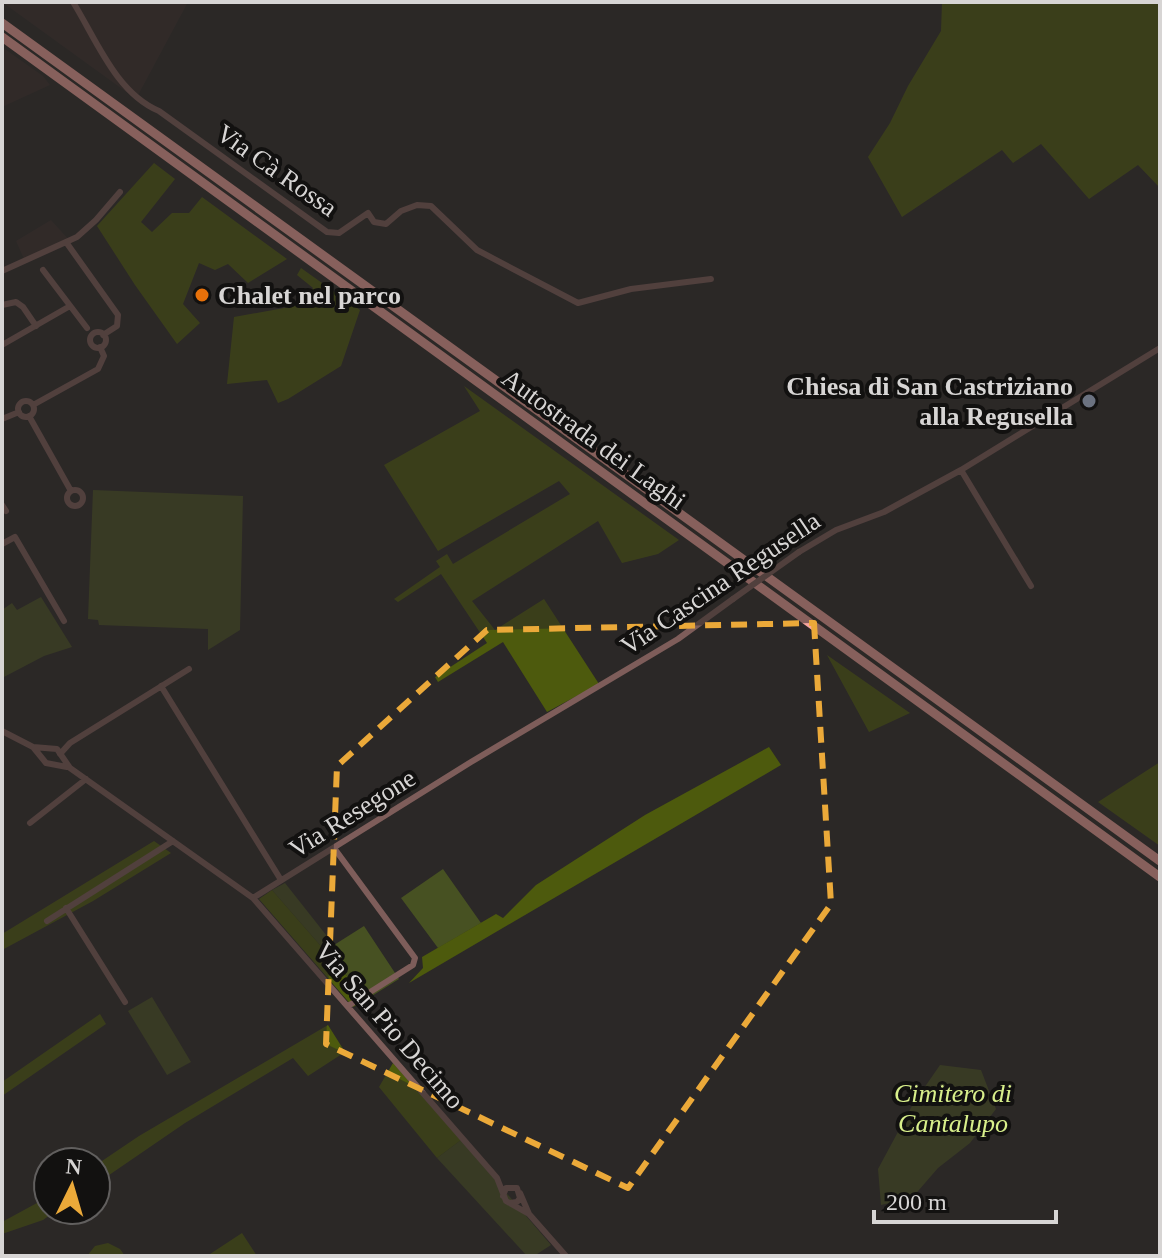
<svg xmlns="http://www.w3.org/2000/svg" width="1162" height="1258" viewBox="0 0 1162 1258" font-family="Georgia,serif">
	<rect width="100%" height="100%" fill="#2b2827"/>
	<path fill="#382e2b" d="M2,2H188L136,99Z
		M2,47L43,76L50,85L2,107Z
		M51,220L70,241L24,259L16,241Z"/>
	<path fill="#475122" d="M93,490L243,496L240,630L208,650V629L99,625L98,620L88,619Z
		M41,597L72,647L44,656L2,678V610L12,603L17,610Z
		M443,869L481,923L438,948L401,898Z
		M285,883L334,945L364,926L399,979L367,999L272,890Z
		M152,997L191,1062L167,1075L128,1011Z
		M940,1065L981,1070L996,1109L970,1143L938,1168L912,1198L881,1205L878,1169L913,1104Z
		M461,1140L551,1245L534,1256H527L437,1158Z"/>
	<path fill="#4d5a0d" d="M942,2H1160V188L1138,165L1089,199L1041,144L1013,163L1002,150L902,217L868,157L890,123L908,86L941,31Z
		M154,163L175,179L141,222L152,232L172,213H189L202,197L287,259L248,283L228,264L215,270L199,263L183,304L200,323L177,344L135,285L97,226Z
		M301,268L360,310L341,366L288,399L278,403L267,380L227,384L234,317L295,306L309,298L313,288L297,275Z
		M464,386L679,540L658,554L622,563L598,521L472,601L495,630L544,599L599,684L547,712L503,642L438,682L435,677L487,643L441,574L398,602L394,599L440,567L436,561L447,554L453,564L570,494L559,481L438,551L384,465L480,411Z
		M827,655L910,713L869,732Z
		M769,747L781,765L409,983L423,968L422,957L496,914L503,918L536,885L645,815Z
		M1160,762V846L1098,802Z
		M154,841L171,853L93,901L2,950V934Z
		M272,890L367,999L353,1007L259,899Z
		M100,1014L106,1024L2,1096V1082Z
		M328,1025L345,1052L308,1076L293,1058L185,1123L96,1184V1165L139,1136Z
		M393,1063L461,1140L437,1158L379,1087Z
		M48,1197V1210H57L43,1220L2,1234V1222Z
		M242,1233L257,1256H207Z
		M108,1243L120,1249L125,1256H87L95,1246Z"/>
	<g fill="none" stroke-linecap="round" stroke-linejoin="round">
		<path stroke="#7e5d5a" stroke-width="6" d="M73,2C96,39 116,93 159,111L327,232L339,233L368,213L374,222L386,224L401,211L417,205L431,206L477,250L578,303L631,289L711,279
			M66,242L118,315L117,326L103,335
			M43,270L87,328
			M2,271L77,237L96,220L120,192
			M2,305L16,302L23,307L36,326
			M90 340a8 8 0 1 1 16 0a8 8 0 1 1-16 0Z
			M2,345L70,306
			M18 409a8 8 0 1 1 16 0a8 8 0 1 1-16 0Z
			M33,405L98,369L104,356L100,347
			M29,416L71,491
			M2,419L19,412
			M961,470L1031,586
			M67 498a8 8 0 1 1 16 0a8 8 0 1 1-16 0Z
			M2,505L6,511
			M2,544L15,537L64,621
			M799,552L836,530L884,512L961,470L1160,348
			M161,686L281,880
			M2,731L33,747L46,763L67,767
			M33,747L57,749L70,768L253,898L497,1178L506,1201L529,1214
			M60,754L70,743L189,669
			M30,823L86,779
			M334,848L415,958L413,965L348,1006
			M253,898L471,762L678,639L733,599
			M66,908L125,1002
			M47,921L173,841
			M520,1193L529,1214L566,1256
			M503,1196L506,1188H517L520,1198L517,1202L510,1203"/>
		<path stroke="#f6a59d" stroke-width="9" d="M2,23L1160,861
			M2,37L1160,877"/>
		<path stroke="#7e5d5a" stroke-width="6" d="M733,599L799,552"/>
	</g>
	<path d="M0 0H1162V1258H0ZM814,623L831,904L628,1188L326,1044L337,766L487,630Z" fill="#2b2827" fill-opacity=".55" fill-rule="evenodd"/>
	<path fill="none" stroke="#eba939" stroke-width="6" stroke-dasharray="16 10" stroke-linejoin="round" d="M814,623L831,904L628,1188L326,1044L337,766L487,630Z"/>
	<circle fill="#e8710a" stroke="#121110" stroke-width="3" cx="202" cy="295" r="8"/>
	<circle fill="#6b7280" stroke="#121110" stroke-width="3" cx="1089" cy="401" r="8"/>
	<g text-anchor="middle" stroke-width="8" stroke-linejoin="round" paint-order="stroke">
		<g font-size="26" fill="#d7d5d4" stroke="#121110">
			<text transform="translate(277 170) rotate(35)" y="9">Via Cà Rossa</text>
			<text transform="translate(594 439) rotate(36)" y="9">Autostrada dei Laghi</text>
			<text transform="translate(720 583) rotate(-34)" y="9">Via Cascina Regusella</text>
			<text transform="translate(352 813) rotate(-32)" y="9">Via Resegone</text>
			<text transform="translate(390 1025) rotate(49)" y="9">Via San Pio Decimo</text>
		</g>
		<g font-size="26" font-weight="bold" fill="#d7d5d4" stroke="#121110" text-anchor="start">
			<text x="218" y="304">Chalet nel parco</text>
			<text x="1073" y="395" text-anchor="end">Chiesa di San Castriziano<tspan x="1073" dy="30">alla Regusella</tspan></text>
		</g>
		<g font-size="26" font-style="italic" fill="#d8ef8b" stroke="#121110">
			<text x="953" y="1102">Cimitero di<tspan x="953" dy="30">Cantalupo</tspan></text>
		</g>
	</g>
	<rect width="1162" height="1258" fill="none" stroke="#d7d5d4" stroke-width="8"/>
	<g transform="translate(72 1186) rotate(5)"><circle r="38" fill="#121110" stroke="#615f5e" stroke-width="2"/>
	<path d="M0-6L14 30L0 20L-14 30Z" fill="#eba939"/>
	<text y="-12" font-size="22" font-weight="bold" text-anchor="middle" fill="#d7d5d4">N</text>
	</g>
	<path d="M874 1210v12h182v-12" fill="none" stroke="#d7d5d4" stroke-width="4"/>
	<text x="886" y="1210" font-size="24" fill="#d7d5d4" stroke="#121110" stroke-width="6" paint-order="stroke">200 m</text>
</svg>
